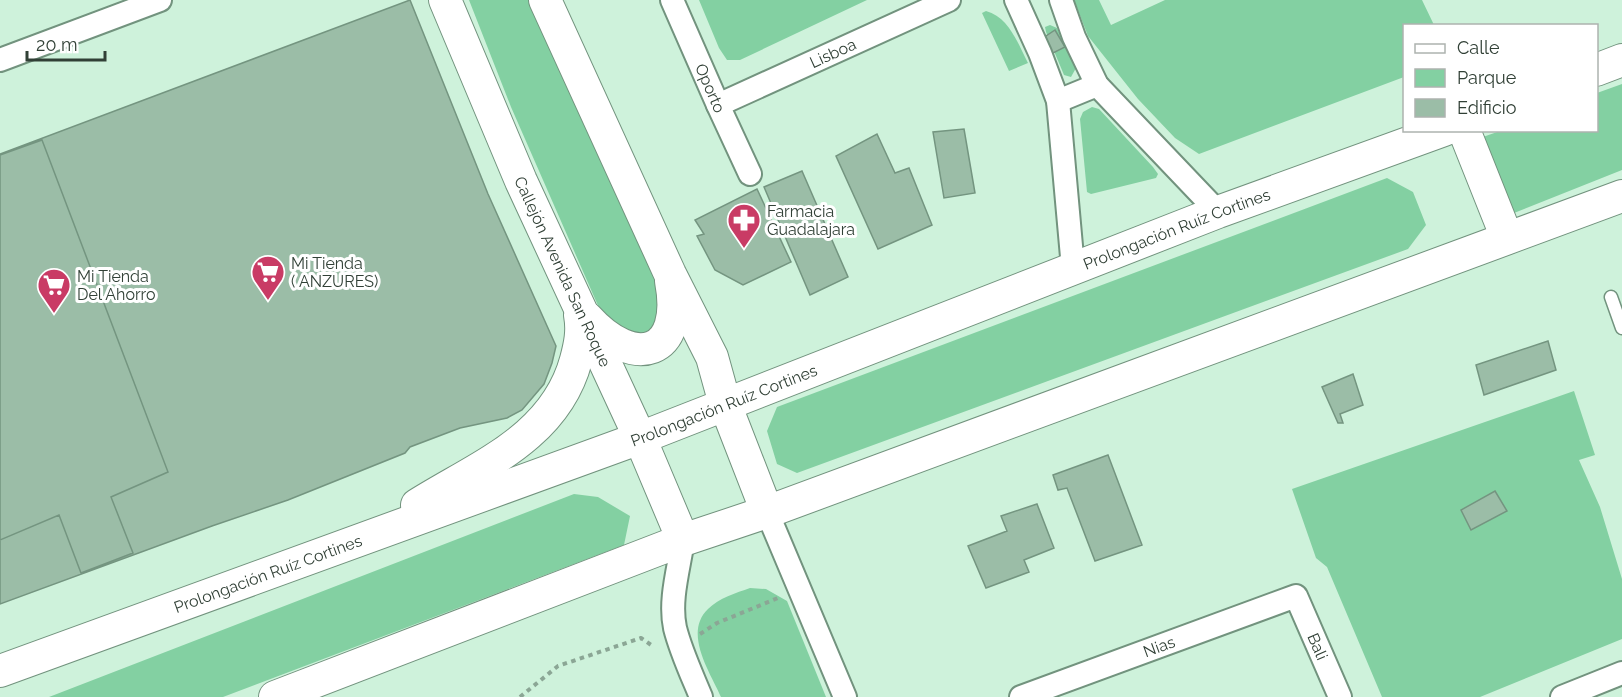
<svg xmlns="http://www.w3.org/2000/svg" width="1622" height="697" viewBox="0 0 1622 697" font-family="Raleway,sans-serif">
	<rect width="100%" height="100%" fill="#cef2db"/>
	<path fill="#83d0a2" d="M469,0H529L664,298L658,327L645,334L633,336L603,317L511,107Z
		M699,0H867L740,60H727L719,48Z
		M1074,0H1099L1111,25L1165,0H1422L1434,25L1404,26V77L1199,154L1175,138L1138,99L1088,36Z
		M986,11C1009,17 1018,44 1028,63L1009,71L982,13Z
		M1050,25L1057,28L1076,68L1071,77L1064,75L1046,32L1045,27Z
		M1622,84V170L1509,215L1480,138L1500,131L1596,130L1597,93Z
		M1092,107L1099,109L1153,167L1158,174L1156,178L1091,194L1087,192L1080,119L1083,112Z
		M1387,178L1413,192L1426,225L1408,249L797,473L777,464L767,431L777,407Z
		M1574,391L1595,455L1579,460L1600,507L1622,579V639L1480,697H1382L1327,567L1316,558L1292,489Z
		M574,494L598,497L630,516L624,545L223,697H49Z
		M750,588L766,589L787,601L826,697H721C710,672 683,633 708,609C719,598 736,593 750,588Z"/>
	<path fill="#9bbda7" stroke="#749580" stroke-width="1.5" d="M410,0L488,194L556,346L552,363L544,384L522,410L507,418L460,428L410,447L405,453L288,500L212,526L0,604V154Z
		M1055,30L1065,47L1051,54L1043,38Z
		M964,129L975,193L944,198L933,132Z
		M877,134L895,173L909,168L932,225L878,249L836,156Z
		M42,140L168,472L111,497L133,553L81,573L59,515L0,540V155Z
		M802,171L848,277L810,295L764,187Z
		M757,189L791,262L743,285L715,270L697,236L704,234L695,220Z
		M1548,341L1556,370L1484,395L1476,365Z
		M1353,374L1363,405L1340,414L1343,423H1338L1322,387Z
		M1108,455L1142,545L1095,561L1067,488L1058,490L1053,475Z
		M1495,491L1507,511L1471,530L1461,510Z
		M1037,504L1054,548L1024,560L1029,572L986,588L968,546L1007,531L1001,516Z"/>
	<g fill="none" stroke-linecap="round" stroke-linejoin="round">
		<defs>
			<path id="lane" d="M1611,297L1622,328"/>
			<g id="street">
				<path id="s1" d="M672,0L718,105L750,174"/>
				<path d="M1016,0L1040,53L1058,101L1073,268"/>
				<path d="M1061,0L1074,37L1097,85L1218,212"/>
				<path d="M0,60L160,0"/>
				<path d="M1058,101L1097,85"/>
				<path id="s2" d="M718,105L949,0"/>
				<path d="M767,512L845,697"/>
				<path d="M683,540C679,568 669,600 675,628C681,652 692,675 701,697"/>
				<path id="s3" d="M1021,697L1296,596L1340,697"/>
				<path d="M1562,697L1622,673"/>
			</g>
			<g id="secondary">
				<path id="s4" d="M445,0L521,181L640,438L683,540"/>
				<path d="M545,0L670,274L712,357L725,404L767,512"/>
				<path d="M1596,70L1622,60"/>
				<path d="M1464,130L1507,238"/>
				<path d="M587,318C635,371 685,355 671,281"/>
				<path d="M417,505C479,466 555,438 576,360C580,345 583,331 580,315"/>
				<path id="s5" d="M0,671L640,438L1218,212L1444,130"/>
				<path d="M275,697L683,540L767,512L1622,196"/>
			</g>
		</defs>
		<use href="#lane" stroke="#72937e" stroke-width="15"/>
		<use href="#street" stroke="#72937e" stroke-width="26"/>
		<use href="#secondary" stroke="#72937e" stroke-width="34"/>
		<path stroke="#8ba695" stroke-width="4" stroke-dasharray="4.5 4.5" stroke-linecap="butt" d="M700,634L717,623L778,598
			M520,697L558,666L641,638L654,647"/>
		<use href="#lane" stroke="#fff" stroke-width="12"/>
		<use href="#street" stroke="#fff" stroke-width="22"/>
		<use href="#secondary" stroke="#fff" stroke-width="32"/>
	</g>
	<defs>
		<symbol id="pharmacy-pin" viewBox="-11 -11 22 30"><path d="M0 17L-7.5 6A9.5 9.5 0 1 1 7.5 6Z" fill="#c93b65" stroke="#fff"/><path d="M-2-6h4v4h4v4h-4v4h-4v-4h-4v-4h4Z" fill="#fff"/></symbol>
		<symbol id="supermarket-pin" viewBox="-11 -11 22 30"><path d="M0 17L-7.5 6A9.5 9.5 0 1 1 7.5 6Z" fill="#c93b65" stroke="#fff"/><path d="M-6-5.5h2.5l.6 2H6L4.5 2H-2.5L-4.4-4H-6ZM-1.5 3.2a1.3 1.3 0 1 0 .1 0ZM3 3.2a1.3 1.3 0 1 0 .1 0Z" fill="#fff"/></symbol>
	</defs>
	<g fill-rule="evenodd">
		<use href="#pharmacy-pin" x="725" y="201" width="38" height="52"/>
		<use href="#supermarket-pin" x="249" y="253" width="38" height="52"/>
		<use href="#supermarket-pin" x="35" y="266" width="38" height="52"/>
	</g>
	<g text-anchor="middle" stroke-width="6" stroke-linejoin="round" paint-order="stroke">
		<g font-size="16" fill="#314036" stroke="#fff">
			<text dy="6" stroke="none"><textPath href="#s2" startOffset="126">Lisboa</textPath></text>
			<text dy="6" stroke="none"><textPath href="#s1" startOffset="96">Oporto</textPath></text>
			<text dy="6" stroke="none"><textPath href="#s5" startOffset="1257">Prolongación Ruíz Cortines</textPath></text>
			<text dy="6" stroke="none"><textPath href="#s4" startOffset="296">Callejón Avenida San Roque</textPath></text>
			<text dy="6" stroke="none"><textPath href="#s5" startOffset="771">Prolongación Ruíz Cortines</textPath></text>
			<text dy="6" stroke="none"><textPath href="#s5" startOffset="285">Prolongación Ruíz Cortines</textPath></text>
			<text dy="6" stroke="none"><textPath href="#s3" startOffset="147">Nias</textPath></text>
			<text dy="6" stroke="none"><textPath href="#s3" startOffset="348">Bali</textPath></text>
		</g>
		<g font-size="16" fill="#314036" stroke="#fff" text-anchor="start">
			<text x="767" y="217">Farmacia<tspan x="767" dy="18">Guadalajara</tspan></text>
			<text x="291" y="269">Mi Tienda<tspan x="291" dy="18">( ANZURES)</tspan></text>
			<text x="77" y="282">Mi Tienda<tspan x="77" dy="18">Del Ahorro</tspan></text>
		</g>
	</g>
	<rect x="1403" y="24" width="195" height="108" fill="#ffffff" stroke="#adb3af" stroke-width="1.5"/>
	<rect x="1415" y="44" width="30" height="9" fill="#ffffff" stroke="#adb3af" stroke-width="1.5"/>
	<text x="1457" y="54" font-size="18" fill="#314036">Calle</text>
	<rect x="1415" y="69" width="30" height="18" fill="#83d0a2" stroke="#adb3af" stroke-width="1.5"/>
	<text x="1457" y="84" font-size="18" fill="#314036">Parque</text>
	<rect x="1415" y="99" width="30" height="18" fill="#9bbda7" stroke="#adb3af" stroke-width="1.5"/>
	<text x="1457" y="114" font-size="18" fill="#314036">Edificio</text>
	<path d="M27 51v9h78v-9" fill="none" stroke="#314036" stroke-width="3"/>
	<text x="36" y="51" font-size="18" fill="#314036" stroke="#ffffff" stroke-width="4.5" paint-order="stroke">20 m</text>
</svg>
